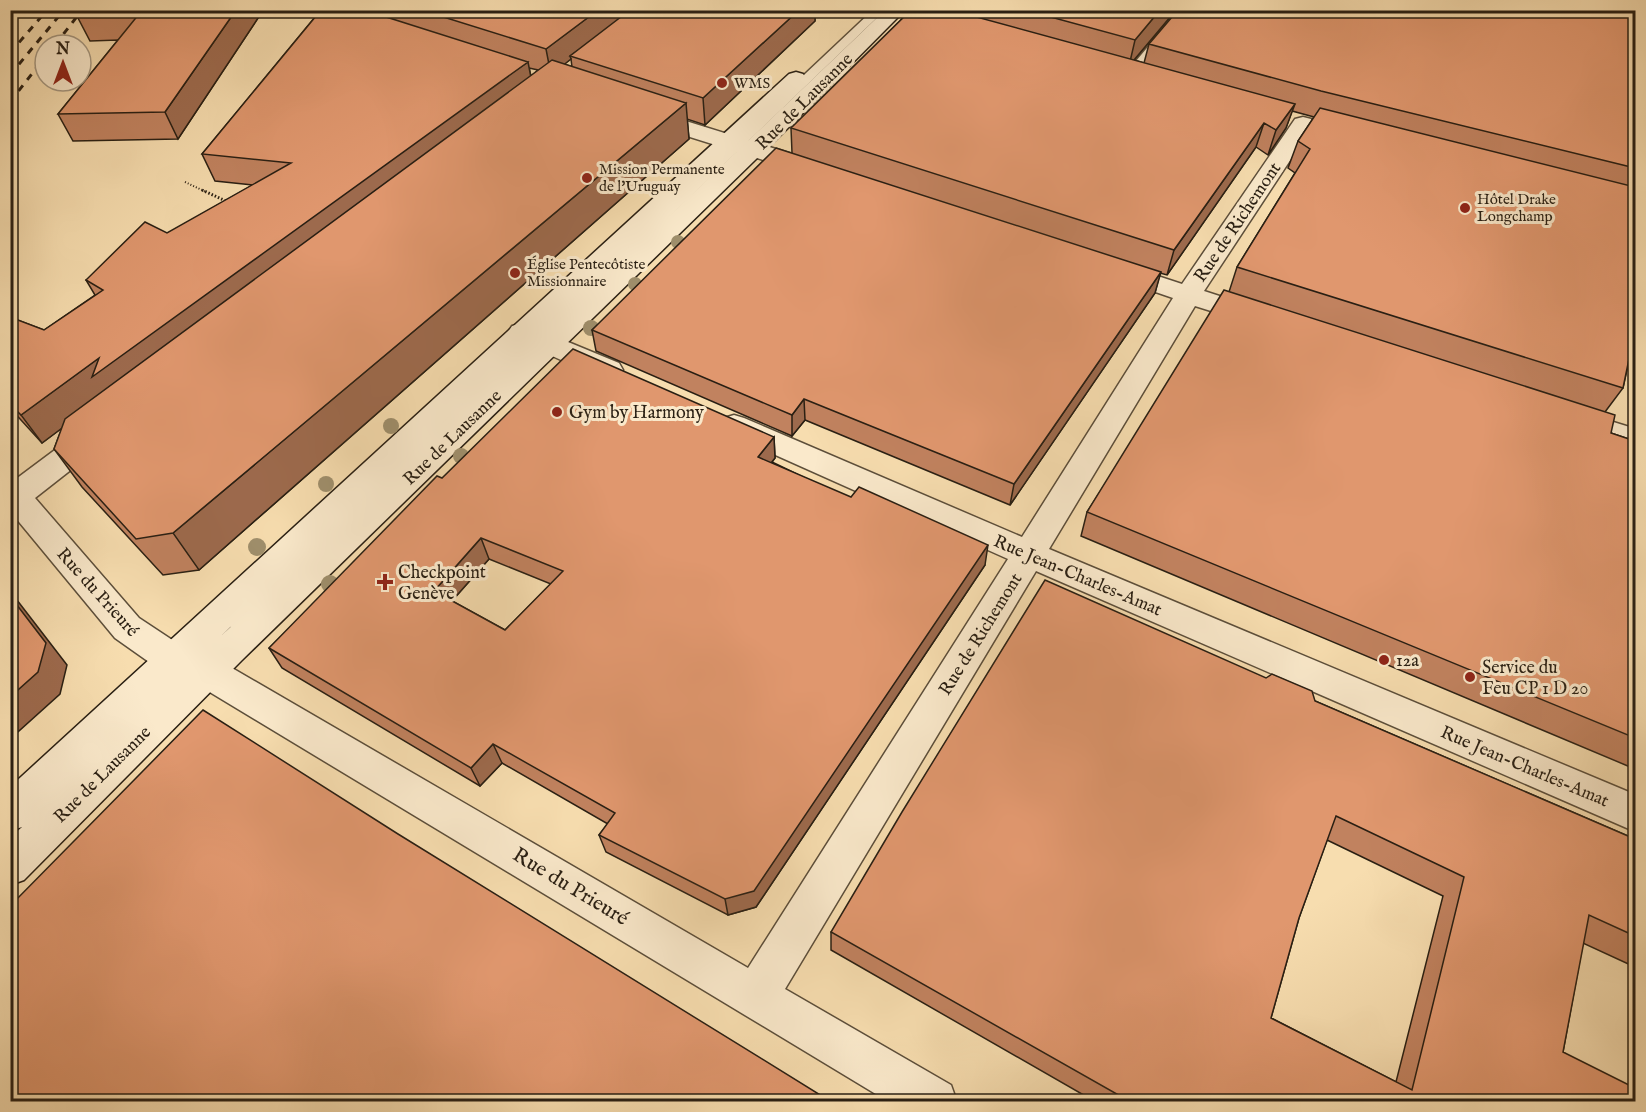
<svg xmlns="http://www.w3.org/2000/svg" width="1646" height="1112" viewBox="0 0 1646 1112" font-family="'IM FELL English',serif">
	<rect width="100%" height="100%" fill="#f7ddaf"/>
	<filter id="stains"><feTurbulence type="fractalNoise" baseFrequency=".00333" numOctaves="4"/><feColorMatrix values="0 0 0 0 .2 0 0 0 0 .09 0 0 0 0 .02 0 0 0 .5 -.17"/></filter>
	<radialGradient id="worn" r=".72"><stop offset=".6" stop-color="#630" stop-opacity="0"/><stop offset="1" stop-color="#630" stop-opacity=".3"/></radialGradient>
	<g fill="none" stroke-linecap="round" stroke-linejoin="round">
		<defs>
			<path id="service" d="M873,10H885L243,626L236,629L229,626L227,621L229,616Z
				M1179,10H1190L1133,78H1125V74Z"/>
			<path id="minor" d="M647,109L821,163L825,168L821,173L813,175L805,173L639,121L636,116L639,111Z
				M1303,117L1311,119L1314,124L1204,291L1269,312L1272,318L1269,324L1259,326L1195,306L1049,549L1636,795V832L1036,571L785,989L951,1085L957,1102H889L203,688L196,690L183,686L115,638L10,511V478L16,479L87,426L98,423L109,426L113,433L109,440L35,498L139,618L201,659L207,657L220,661L748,968L1008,559L724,432L719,425L724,418L734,415L744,418L1022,537L1173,298L1106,275L1102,270L1106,265L1115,262L1182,284L1295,119Z
				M522,323L619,363L623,370L619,377L609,379L599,377L512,338L508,332L512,326Z
				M1568,408L1636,429V450L1558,425L1553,418L1558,411Z"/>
			<path id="secondary" d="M885,10H905L794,122L242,660L24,880L10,885V838L22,827L10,831V787L789,74L796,72L803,74L806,78L803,82L379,483L221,636L666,219Z"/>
		</defs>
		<use href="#service" stroke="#5c4e3a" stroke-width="3"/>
		<use href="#minor" stroke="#5c4e3a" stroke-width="3"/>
		<use href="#secondary" stroke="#291f13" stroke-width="3"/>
		<path stroke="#291f13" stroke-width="2" stroke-dasharray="1 2" stroke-linecap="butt" d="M185,182L206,192"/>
		<path stroke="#291f13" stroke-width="3" stroke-dasharray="1.5 2" stroke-linecap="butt" d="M202,190L228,202"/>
		<use href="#service" fill="#fae9cb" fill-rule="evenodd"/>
		<use href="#minor" fill="#fae9cb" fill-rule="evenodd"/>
		<use href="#secondary" fill="#fae9cb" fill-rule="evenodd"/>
		<path stroke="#291f13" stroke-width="3" stroke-dasharray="7 7" stroke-linecap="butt" d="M55,45L82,10
			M10,53L47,10
			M10,75L64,10
			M10,102L45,57"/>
	</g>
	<g fill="#9f8f6c">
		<circle cx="678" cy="242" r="7"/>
		<circle cx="635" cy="284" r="7"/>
		<circle cx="591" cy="328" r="8"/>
		<circle cx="391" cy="426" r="8"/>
		<circle cx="461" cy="456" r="8"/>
		<circle cx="326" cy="484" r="8"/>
		<circle cx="257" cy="547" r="9"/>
		<circle cx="330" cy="584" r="9"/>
	</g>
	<path fill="#c1825f" stroke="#291f13" stroke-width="1.5" fill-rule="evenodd" d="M82,10H815V21L705,125L687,119L689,139L199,570L163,575L82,487L54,449L62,428L42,443L10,408V317L44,330L95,295L86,280L253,185L215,181L202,154L320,11L262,12L178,139L73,141L58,114L118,40L90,41L77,16ZM571,59L572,67L564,64ZM529,68L538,70L531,76Z
		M911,10H1176L1134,60L1144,63L1149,44L1635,10V348L1632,347L1623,388L1605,412L1611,433L1635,441V769L1081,536L1087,512L1229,292L1237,267L1295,173L1288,168L1298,141L1314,117L1292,111L1286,128L1268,155L1256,147L1167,275L1160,273L1155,293L1010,505L805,420L792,436L596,351L592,330L792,153L791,128Z
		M774,437L775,458L772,462L985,565L756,907L728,915L606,852L599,835L608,824L502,763L480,786L282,668L269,648L442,478ZM489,559L551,584L505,630L452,601Z
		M1315,701L1635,839V967L1583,943L1563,1052L1635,1101H1094L831,950V932ZM1327,840L1443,896L1396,1082L1271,1018L1299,918Z"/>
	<path fill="#9d6a4d" stroke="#291f13" stroke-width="1.5" d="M236,10H261L262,12L178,139L165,112Z
		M376,10H381L386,29Z
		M598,10H636L570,56L571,59L551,75L546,49Z
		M799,10H815V21L705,125L703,98Z
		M1160,10H1176L1129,66L1135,40Z
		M528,62L533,88L105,396L42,443L21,415L99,358Z
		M686,103L689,139L199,570L173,533Z
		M1295,104L1286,128L1268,155L1276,130Z
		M1264,123L1256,147L1167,275L1174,250Z
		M1161,272L1155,293L1010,505L1014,484Z
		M804,399L805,420L792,436V415Z
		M774,437L775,458L760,477L758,457Z
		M481,538L489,559L443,611L434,591Z
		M988,545L985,565L756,907L728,915L725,899Z
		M10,591L67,665L60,694L10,739Z
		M493,744L502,763L480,786L471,768Z"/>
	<path fill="#e0976e" stroke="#291f13" stroke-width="1.5" fill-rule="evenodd" d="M82,10H236L165,112L58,114L139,14L77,16Z
		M321,10H376L380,15L528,62L92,377L99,358L21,415L10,404V317L44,330L103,290L86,280L145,222L167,233L291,163L202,154Z
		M421,10H598L546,49Z
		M630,10H799L703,98L570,56Z
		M911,10H951L1295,104L1276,130L1264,123L1174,250L791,128Z
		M1025,10H1160L1135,40Z
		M1178,10H1635V168L1321,91L1149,44Z
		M552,60L686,103L173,533L136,539L54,449L65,419Z
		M1320,108L1635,187V330L1623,388L1237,267L1310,149L1298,141Z
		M776,148L1161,272L1014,484L804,399L792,415L592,330Z
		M1224,290L1615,415L1611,433L1635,441V738L1087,512Z
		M573,349L774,437L758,457L851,497L859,487L988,545L754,891L725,899L599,835L615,813L493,744L471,768L269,648L437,476L442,478ZM481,538L563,571L505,630L434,591Z
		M1045,580L1266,678L1272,674L1312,691L1315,701L1635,839V936L1589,915L1563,1052L1635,1088V1101H1129L831,932L902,812ZM1336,816L1464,877L1412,1090L1271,1018L1299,918Z
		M10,596L46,643L38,672L10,697Z
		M203,710L398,834L830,1101H10V906Z"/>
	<g fill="#8f2418" stroke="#fae9cb" stroke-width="2">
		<circle cx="722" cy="83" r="6"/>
		<circle cx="587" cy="178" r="6"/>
		<circle cx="1465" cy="208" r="6"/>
		<circle cx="515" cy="273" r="6"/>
		<circle cx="557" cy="412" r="6"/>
		<path d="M382 573h6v6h6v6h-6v6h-6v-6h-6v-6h6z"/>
		<circle cx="1384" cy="660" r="6"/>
		<circle cx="1470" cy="677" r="6"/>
	</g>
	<g text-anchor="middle" stroke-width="6" stroke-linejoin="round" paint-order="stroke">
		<g font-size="15" fill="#291f13" stroke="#fae9cb" text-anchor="start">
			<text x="734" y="88">WMS</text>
			<text x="599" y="174">Mission Permanente<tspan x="599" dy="17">de l'Uruguay</tspan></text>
			<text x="1477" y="204">Hôtel Drake<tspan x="1477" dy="17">Longchamp</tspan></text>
			<text x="527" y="269">Église Pentecôtiste<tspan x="527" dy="17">Missionnaire</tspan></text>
		</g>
		<g font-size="18" fill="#291f13" stroke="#fae9cb">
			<text transform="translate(804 101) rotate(-45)" y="6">Rue de Lausanne</text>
			<text transform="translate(1237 222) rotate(-56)" y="6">Rue de Richemont</text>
			<text transform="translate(452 437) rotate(-44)" y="6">Rue de Lausanne</text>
			<text transform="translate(1078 575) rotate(23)" y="6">Rue Jean-Charles-Amat</text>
			<text transform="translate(98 592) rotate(48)" y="6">Rue du Prieuré</text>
			<text transform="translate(980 634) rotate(-58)" y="6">Rue de Richemont</text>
			<text transform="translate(1525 766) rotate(23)" y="6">Rue Jean-Charles-Amat</text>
			<text transform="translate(102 774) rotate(-45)" y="6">Rue de Lausanne</text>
		</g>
		<g font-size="18" fill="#291f13" stroke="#fae9cb" text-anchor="start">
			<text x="569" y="418">Gym by Harmony</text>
			<text x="398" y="578">Checkpoint<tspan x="398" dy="21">Genève</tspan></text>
			<text x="1396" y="666">12a</text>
			<text x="1482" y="673">Service du<tspan x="1482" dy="21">Feu CP 1 D 20</tspan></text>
		</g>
		<g font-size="21" fill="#291f13" stroke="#fae9cb">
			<text transform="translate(571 886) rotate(31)" y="7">Rue du Prieuré</text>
		</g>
	</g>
	<rect width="1646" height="1112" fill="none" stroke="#f7ddaf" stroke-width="36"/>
	<rect x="12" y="12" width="1622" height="1088" fill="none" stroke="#291f13" stroke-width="3"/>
	<rect x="18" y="18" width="1610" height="1076" fill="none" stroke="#291f13" stroke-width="1.5"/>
	<g transform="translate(63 63)"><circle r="28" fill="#fae9cb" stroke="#a69881" stroke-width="1.5"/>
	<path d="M0-4.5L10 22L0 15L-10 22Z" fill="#8f2418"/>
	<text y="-9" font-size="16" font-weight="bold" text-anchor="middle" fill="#291f13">N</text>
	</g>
	<rect width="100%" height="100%" filter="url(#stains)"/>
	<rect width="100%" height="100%" fill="url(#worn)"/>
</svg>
